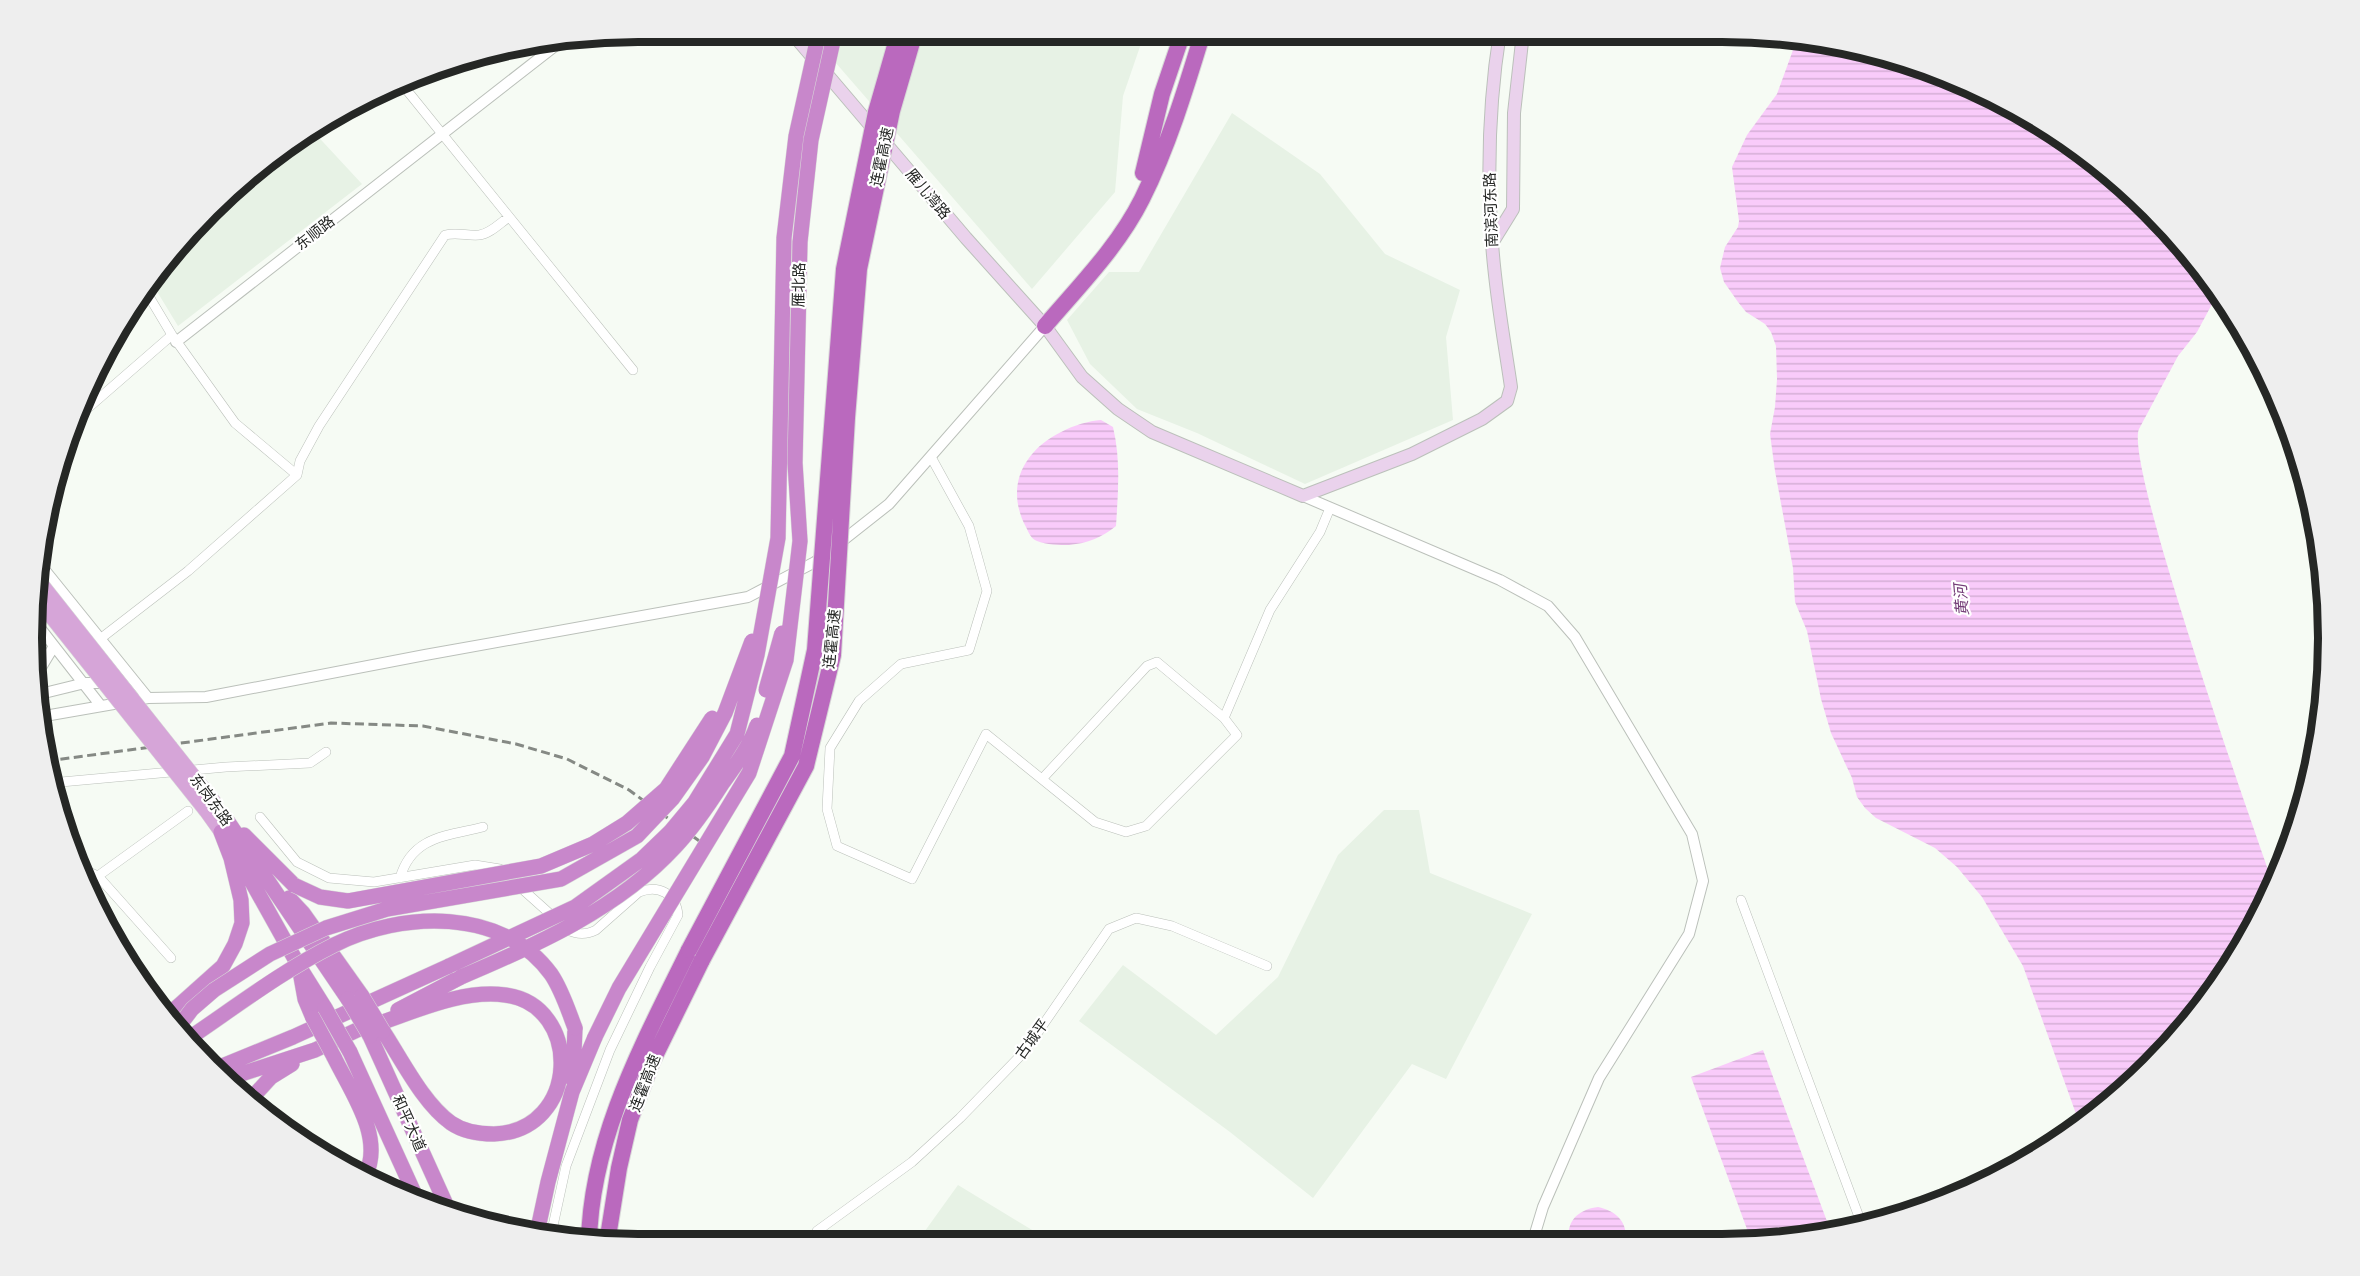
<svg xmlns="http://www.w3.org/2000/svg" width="2360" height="1276" viewBox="0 0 2360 1276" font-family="Rubik,'Noto Sans SC',sans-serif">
	<defs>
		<pattern id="water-rules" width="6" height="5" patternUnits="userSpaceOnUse" patternTransform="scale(1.5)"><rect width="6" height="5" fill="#f9cbfa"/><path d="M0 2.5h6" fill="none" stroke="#d5aed6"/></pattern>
	</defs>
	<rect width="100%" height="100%" fill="#f6fbf4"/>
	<path fill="#e7f2e5" d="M809,32H1145L1123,96L1115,192L1032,289Z
		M1232,113L1320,174L1385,254L1460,290L1446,337L1453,420L1305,484L1197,433L1137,409L1090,364L1067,320L1109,272H1139Z
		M311,129L362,184L178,326L150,280L182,238L269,157Z
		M1384,810H1419L1430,873L1532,914L1446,1079L1412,1064L1313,1198L1230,1132L1079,1021L1123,965L1216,1035L1278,977L1338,855Z
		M958,1185L1052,1242H917Z"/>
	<path fill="url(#water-rules)" d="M1797,39L1879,52L2025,113L2122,182L2203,269L2218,293L2197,332L2178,356L2139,429C2124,464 2253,826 2273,884L2247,941L2151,1067L2080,1125L2023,966L1982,897L1957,867L1935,848L1876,818L1865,808L1857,797L1852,778L1831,733L1821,699L1807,631L1795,602L1793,568L1775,471L1770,434L1775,407L1777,379L1776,346L1771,332L1765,324L1746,312L1738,302L1724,282L1720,268L1725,247L1738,227L1739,221L1732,167L1747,135L1777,94Z
		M1101,420L1113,427C1121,460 1118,493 1116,526C1101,538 1088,543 1069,545C1060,545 1046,545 1037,541C1031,539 1029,533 1026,527C1014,505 1013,479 1029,458C1044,437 1076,422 1101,420Z
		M1763,1050L1831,1232L1801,1239L1751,1240L1691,1077Z
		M1598,1207C1616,1211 1627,1221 1626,1240H1569C1566,1220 1580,1209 1598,1207Z"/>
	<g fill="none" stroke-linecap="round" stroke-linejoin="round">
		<defs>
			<path id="minor" d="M401,83L633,370
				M144,288L172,335
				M73,421L172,335L235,423L297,475
				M931,457L969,526L987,591L969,650L901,664L859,701L830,748L827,809L837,846L912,879L986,734L1095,822L1126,832L1146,826L1237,735L1224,718L1270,610L1320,532L1330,508
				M100,639L188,571L297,475L300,461L319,426L445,235C457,232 467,236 479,235C490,234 500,223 509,217
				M1042,779L1147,666L1157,662L1224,718
				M50,783L226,767L310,763L326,752
				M260,817L297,862L329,878L374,882L475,865L500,869L568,930C578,935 586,935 596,930L639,892C659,884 676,894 678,915L650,967L610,1050L566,1166L551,1235
				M76,866L98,876L171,958
				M98,876L188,811
				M400,878C412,836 447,836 483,827
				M1741,900L1862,1225
				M810,1243L817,1231L912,1162L960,1118L1025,1051L1109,929L1136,918L1172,926L1267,966"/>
			<path id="tertiary" d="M176,342L564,39
				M1303,496L1500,580L1548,606L1575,637L1692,834L1703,881L1689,934L1599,1078L1543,1207L1533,1240
				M837,545L889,504L1045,326
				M39,563L148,698
				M33,619L101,706
				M33,681L54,646
				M36,695L85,683H109
				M39,717L148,698L206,697L425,655L748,597L815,562L825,555"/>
			<path id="secondary" d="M791,32L966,238L1045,326L1082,377L1118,409L1152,432L1303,496L1412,454L1482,419L1507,401L1511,387C1504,339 1495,291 1492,242C1487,172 1489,101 1500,32
				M1492,243L1513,209L1514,113L1523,33"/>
			<path id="primary" d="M206,811L221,832"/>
			<path id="trunk" d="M224,816L348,999
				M244,835L294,885
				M234,850L300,968L325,1008
				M289,898L303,913L362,996
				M301,977L305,999L313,1018
				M398,1010L461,977
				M166,1017L223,966L235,944L242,923L241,900L231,858L221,832
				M368,1027C410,1014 459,989 505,995C583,1005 580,1131 494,1134C478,1134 464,1132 451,1123C423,1103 402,1060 383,1031
				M370,1036L449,1211
				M350,1052L416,1197
				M334,1057C351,1092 385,1138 365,1176
				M215,1069L293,1037L449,966
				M226,1079L315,1050L374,1022
				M573,1080L575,1028
				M249,1101L271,1077L292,1064
				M537,1233L548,1182L572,1092L595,1037"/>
			<path id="motorway" d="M1143,173L1162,94L1183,32
				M1045,326C1079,286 1118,247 1142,199C1168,147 1186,88 1203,32
				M589,1242C591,1137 644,1042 689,950
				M607,1243L619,1168L630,1120L652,1062L702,960"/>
		</defs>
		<use href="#minor" stroke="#bbc0ba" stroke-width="10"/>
		<use href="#tertiary" stroke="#bbc0ba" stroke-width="12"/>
		<use href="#secondary" stroke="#bbc0ba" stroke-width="14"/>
		<use href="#primary" stroke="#d8d8d8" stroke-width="15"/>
		<use href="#trunk" stroke="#d8d8d8" stroke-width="16"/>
		<use href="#motorway" stroke="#d8d8d8" stroke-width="18"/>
		<use href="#minor" stroke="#fff" stroke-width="9"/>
		<use href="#tertiary" stroke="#fff" stroke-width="10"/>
		<use href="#secondary" stroke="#ead2ec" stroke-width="12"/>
		<use href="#primary" stroke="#d6a5d8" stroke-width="14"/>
		<use href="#trunk" stroke="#c887cb" stroke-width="15"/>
		<use href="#motorway" stroke="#ba69be" stroke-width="16"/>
		<path stroke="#858984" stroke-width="3" stroke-dasharray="9 4.5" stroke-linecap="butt" d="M47,761L331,723L423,726L516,744L567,759L629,790L702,843"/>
		<defs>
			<path id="primary-bridge" d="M36,577L215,803
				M33,594L206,811"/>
			<path id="trunk-bridge" d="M766,690L782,633
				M294,885L320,897L348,901L541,866L593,844L627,823L666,789L712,718
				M449,966L575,907L642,859L670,832L695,802L737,734L757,655L778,538L784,238L796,136L819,32
				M461,977C537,945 619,908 675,847C693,828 708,806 722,784C734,767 750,746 757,725
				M362,996L383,1031
				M348,999L370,1036
				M325,1008L350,1052
				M313,1018L334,1057
				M176,1030L192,1009L214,990L270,954L326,928L387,909L561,879L637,836L673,798L702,757L725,713L752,641
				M595,1037L619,988L749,773L786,660L800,541L795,463L800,242L811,140L835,32
				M185,1041C234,1008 282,971 334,945C402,911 502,907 551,974C562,990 568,1010 575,1028"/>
			<path id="motorway-bridge" d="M689,950L792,756L815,650L844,269L876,112L899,32
				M702,960L806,766L833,655L847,418L859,269L892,111L915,32"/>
		</defs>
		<use href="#primary-bridge" stroke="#d8d8d8" stroke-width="15" stroke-linecap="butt"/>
		<use href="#trunk-bridge" stroke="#d8d8d8" stroke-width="16" stroke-linecap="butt"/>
		<use href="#motorway-bridge" stroke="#d8d8d8" stroke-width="18" stroke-linecap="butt"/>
		<use href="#primary-bridge" stroke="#d6a5d8" stroke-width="14"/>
		<use href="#trunk-bridge" stroke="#c887cb" stroke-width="15"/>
		<use href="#motorway-bridge" stroke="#ba69be" stroke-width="16"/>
	</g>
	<g text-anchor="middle" stroke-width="4.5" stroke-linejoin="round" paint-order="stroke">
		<g font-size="15" fill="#252725" stroke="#fff">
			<text transform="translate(882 157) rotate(-78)" y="5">连霍高速</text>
			<text transform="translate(928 194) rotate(50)" y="5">雁儿湾路</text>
			<text transform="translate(1491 210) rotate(-92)" y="5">南滨河东路</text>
			<text transform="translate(315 233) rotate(-38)" y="5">东顺路</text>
			<text transform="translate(799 285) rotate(-89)" y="5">雁北路</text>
			<text transform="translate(832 639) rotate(-84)" y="5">连霍高速</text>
			<text transform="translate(211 800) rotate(54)" y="5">东岗东路</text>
			<text transform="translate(1032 1039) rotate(-54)" y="5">古城平</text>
			<text transform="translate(645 1083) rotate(-69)" y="5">连霍高速</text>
			<text transform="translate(409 1123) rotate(66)" y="5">和平大道</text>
		</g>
		<g font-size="16" font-style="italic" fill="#753f78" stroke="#fff">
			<text transform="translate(1961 600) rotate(-95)" y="6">黄河</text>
		</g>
	</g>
	<path d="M0 0H2360V1276H0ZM638 42H1722A596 596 0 0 1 2318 638V638A596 596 0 0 1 1722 1234H638A596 596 0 0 1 42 638V638A596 596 0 0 1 638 42Z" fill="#eee" fill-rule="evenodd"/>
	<path fill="none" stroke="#252725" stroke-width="8" d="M638 42H1722A596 596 0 0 1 2318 638V638A596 596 0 0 1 1722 1234H638A596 596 0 0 1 42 638V638A596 596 0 0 1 638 42Z"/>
</svg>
